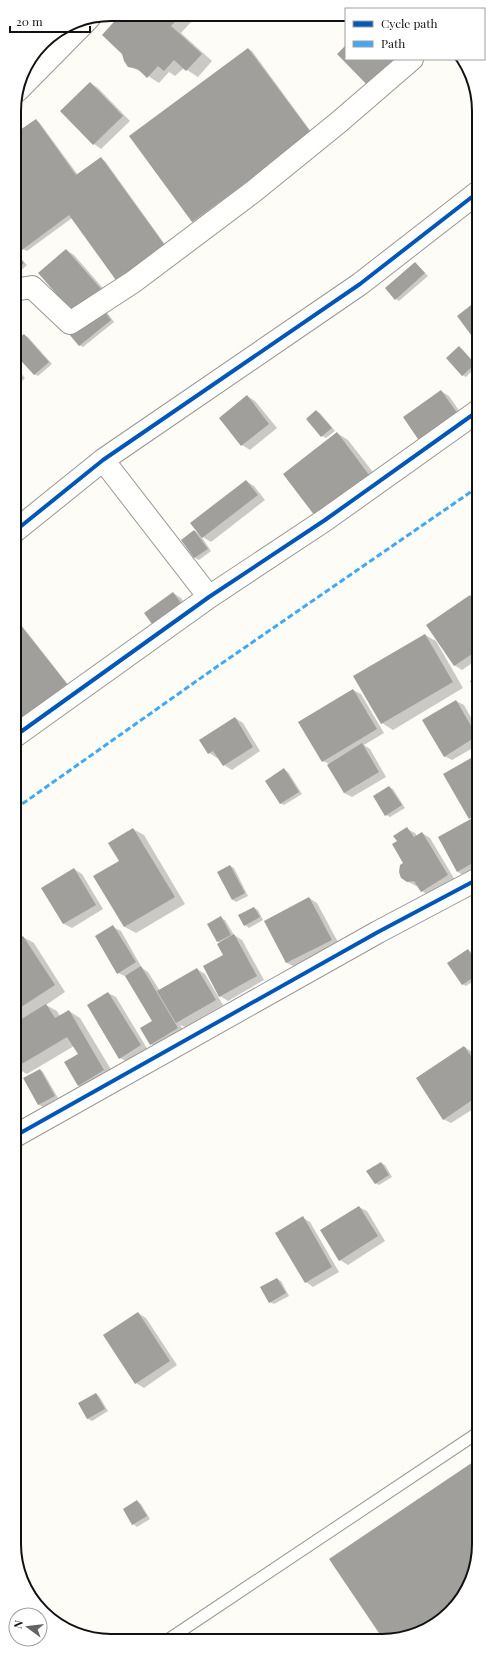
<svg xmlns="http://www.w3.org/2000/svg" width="493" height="1655" viewBox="0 0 493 1655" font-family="'Playfair Display',serif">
	<rect width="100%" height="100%" fill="#fdfcf7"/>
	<path fill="#0003" d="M122,14H184L192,21L181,33L212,61L198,77L184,68L175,76L169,72L159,83L145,74L129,66Z
		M217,15H227L223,19Z
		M73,22L32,61L31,59L43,42Z
		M248,49L252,51L315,137L196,224L192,222Z
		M90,83L98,88L130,121L101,149L94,144Z
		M36,120L39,122L78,175L101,159L105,161L169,250L72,218L27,251L23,249Z
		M66,250L74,255L109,295L83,318Z
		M14,251L27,265L14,277Z
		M415,263L428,276L399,301L396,299Z
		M475,303L477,304V341L459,317Z
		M106,311L114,322L83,347L79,345Z
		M24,335L28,337L52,364L38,376L34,374Z
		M459,347L463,350L477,366L466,377L462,375Z
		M14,366L25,378L15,388Z
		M441,391L449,396L467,422L431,449Z
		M247,396L255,401L277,428L250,450L242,445Z
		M316,411L320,413L335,431L326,438L322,436L307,419Z
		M337,433L348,440L383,485L284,474Z
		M246,481L254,486L265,500L211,542L201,536L211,551L199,560L195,558L182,540L195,531L200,534Z
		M173,593L181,598L193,615L157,630Z
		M470,596L478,601V659L462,670L454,665Z
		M15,617L70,687L15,731Z
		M425,635L436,641L463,688L393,730L382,723Z
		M353,690L361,694L384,733L364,745L370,749L386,777L352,797L344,793L329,764L323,761Z
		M456,701L464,705L478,730V745L452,760L444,756Z
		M235,718L243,723L260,751L232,770L224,765L218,757L217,758L209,753Z
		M478,755V869L465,876L458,872L472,819L470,818Z
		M284,770L288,772L302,794L284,805L280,803Z
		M389,787L393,789L405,808L390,817L386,815L374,797Z
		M133,829L144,835L185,904L136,933L125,927L95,877L120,862Z
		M407,829L415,833L417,836L422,833L430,838L455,880L429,896L422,891L418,886H416L407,881L405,863L398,841Z
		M230,866L234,868L248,896L236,902L233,900Z
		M74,869L82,874L103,909L72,928L64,924L42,888Z
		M309,898L317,903L339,944L295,967L287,963L265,921Z
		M254,908L258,910L263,920L249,928L245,925Z
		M221,918L225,920L234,935L242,940L264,980L228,1001L220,996L225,955L220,943L218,942Z
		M113,927L121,931L142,968L148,972L160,991L197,969L205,974L223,1005L185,1027L180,1025L185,1032L159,1048L151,1044L153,1021L127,977L118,973Z
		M23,937L34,943L65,992L46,1005L57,1011L60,1016L69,1011L80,1018L115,1076L89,1091L78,1085L79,1055L74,1046L27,1074L15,1067V942Z
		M468,950L471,952L478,963V978L466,986L462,984Z
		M108,993L116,997L148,1050L128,1062L120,1058L88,1005Z
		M465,1047L472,1052L478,1061V1106L451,1123L443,1119Z
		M40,1070L43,1072L58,1098L43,1107L39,1105L25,1078Z
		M381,1163L385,1165L392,1177L379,1185L375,1183Z
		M359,1207L367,1211L385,1241L348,1265L340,1260Z
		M303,1218L310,1222L339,1272L313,1287L306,1282Z
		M277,1279L281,1281L289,1296L274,1304L270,1302Z
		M138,1313L146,1318L177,1365L144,1388L136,1383Z
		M96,1394L99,1396L108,1411L92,1421L88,1419L79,1404Z
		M137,1501L141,1504L150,1519L137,1527L133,1524L124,1510Z"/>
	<path fill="#a19f9c" d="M121,14H182L171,26L202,54L186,71L174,60L164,71L158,66L147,78L138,69L128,67L124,61L122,54L102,35Z
		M57,33L32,62L30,60L43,42Z
		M346,45V59H400L373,91L337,54Z
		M248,48L312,134L192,222L129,136Z
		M90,82L123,116L93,145L60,111Z
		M36,119L76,175L101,157L166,247L118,283L69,215L22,250L14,239V134Z
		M66,249L102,290L75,315L38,273Z
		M14,252L24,263L14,272Z
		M415,262L425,273L395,300L385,288Z
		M475,302L477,305V343L457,316Z
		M102,308L111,320L79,346L69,334Z
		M24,334L49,362L34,375L14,353V342Z
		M459,346L475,364L462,376L446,358Z
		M14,367L22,375L15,382Z
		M441,390L460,417L422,445L403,417Z
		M247,395L269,424L241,446L219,418Z
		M316,410L332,428L321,437L306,419Z
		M337,432L372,479L318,520L283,474Z
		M246,480L258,495L202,538L190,523Z
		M194,530L208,549L194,558L181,540Z
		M173,592L186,610L157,631L144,613Z
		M470,595L478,607V650L454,666L426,625Z
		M15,618L67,684L15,726Z
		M425,634L453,682L381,724L353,676Z
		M478,676V694L470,681Z
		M353,689L377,729L322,762L298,722Z
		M456,700L477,736L444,757L422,720Z
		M235,717L253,747L223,766L213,751L208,754L199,740Z
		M362,743L379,772L344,793L327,765Z
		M478,754V813L469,819L443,774Z
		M284,768L299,792L280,804L265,781Z
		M389,786L402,805L385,816L373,796Z
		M478,815V860L457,872L438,837Z
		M407,827L414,837L422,832L448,875L421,892L414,881L407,882L401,878L399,872L400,865L403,863L392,844L397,841L393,836Z
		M133,828L175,897L124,927L93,876L119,861L108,843Z
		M230,865L245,893L232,900L217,872Z
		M74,868L96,905L63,924L41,888Z
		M309,897L332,940L286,963L264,921Z
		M254,907L260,917L244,926L238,915Z
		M221,916L231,935L217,942L207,924Z
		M113,925L136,962L117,974L95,936Z
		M234,934L257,976L219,997L203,966L223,955L217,944Z
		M23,936L55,985L15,1011V941Z
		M468,949L478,965V974L462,985L447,963Z
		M141,966L178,1028L150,1045L140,1028L152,1021L125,976Z
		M197,968L216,1000L176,1023L157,991Z
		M108,992L141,1045L119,1059L87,1005Z
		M46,1004L55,1018L69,1010L104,1070L78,1086L64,1062L78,1054L67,1037L15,1068V1023Z
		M464,1046L478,1067V1096L443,1120L416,1078Z
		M40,1069L55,1096L38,1105L23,1078Z
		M381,1162L389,1175L375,1184L366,1171Z
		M359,1206L378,1236L339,1261L320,1230Z
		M303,1216L332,1267L305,1283L275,1233Z
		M277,1278L286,1293L269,1303L260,1287Z
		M138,1312L170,1361L135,1384L103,1335Z
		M96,1393L105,1409L87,1419L78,1403Z
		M479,1458V1550L472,1581L455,1608L430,1628L401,1639H383L329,1559Z
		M137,1500L147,1516L132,1525L123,1509Z"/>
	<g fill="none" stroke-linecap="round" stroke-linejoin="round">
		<defs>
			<path id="lane" d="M169,1639L479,1432"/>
			<path id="street" d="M18,90L89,18
				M14,290L32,287L70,323L133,282L254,191L339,122L412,59
				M103,460L209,597
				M15,531L103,460L360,284L477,193
				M15,736L209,597L325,520L478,411
				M15,1136L378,932L478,879"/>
		</defs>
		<use href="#lane" stroke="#979795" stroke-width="13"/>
		<use href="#street" stroke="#979795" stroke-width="24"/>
		<use href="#lane" stroke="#fffffe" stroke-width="11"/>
		<use href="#street" stroke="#fffffe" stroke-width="22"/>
		<path stroke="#3fa9f5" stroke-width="3" stroke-dasharray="6 3" stroke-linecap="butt" d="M15,809L215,668L478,487"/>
		<defs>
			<path id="cycleway" d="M15,531L103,460L360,284L477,193
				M15,736L209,597L325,520L478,411
				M15,1136L378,932L478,879"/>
		</defs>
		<use href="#cycleway" stroke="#fff" stroke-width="6"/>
		<use href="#cycleway" stroke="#0057b8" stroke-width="4"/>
	</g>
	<path d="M0 0H493V1655H0ZM111 21H382A90 90 0 0 1 472 111V1544A90 90 0 0 1 382 1634H111A90 90 0 0 1 21 1544V111A90 90 0 0 1 111 21Z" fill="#fff" fill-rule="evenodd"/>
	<path fill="none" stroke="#111" stroke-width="2" d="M111 21H382A90 90 0 0 1 472 111V1544A90 90 0 0 1 382 1634H111A90 90 0 0 1 21 1544V111A90 90 0 0 1 111 21Z"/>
	<rect x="345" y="8" width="140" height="52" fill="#ffffff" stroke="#a0a0a0"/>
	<rect x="353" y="21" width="20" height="6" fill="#0057b8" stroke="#a0a0a0"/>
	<text x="381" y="28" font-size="12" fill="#111111">Cycle path</text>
	<rect x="353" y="41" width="20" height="6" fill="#3fa9f5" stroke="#a0a0a0"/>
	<text x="381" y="48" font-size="12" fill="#111111">Path</text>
	<g transform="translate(28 1627) rotate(285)"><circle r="19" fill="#ffffff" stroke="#a0a0a0"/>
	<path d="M0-3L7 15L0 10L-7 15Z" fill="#646362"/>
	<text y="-6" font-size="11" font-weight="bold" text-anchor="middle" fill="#111111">N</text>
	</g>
	<path d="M10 26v6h80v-6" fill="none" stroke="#111111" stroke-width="2"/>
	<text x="16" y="26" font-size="12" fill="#111111" stroke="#ffffff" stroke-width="3" paint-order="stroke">20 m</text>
</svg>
